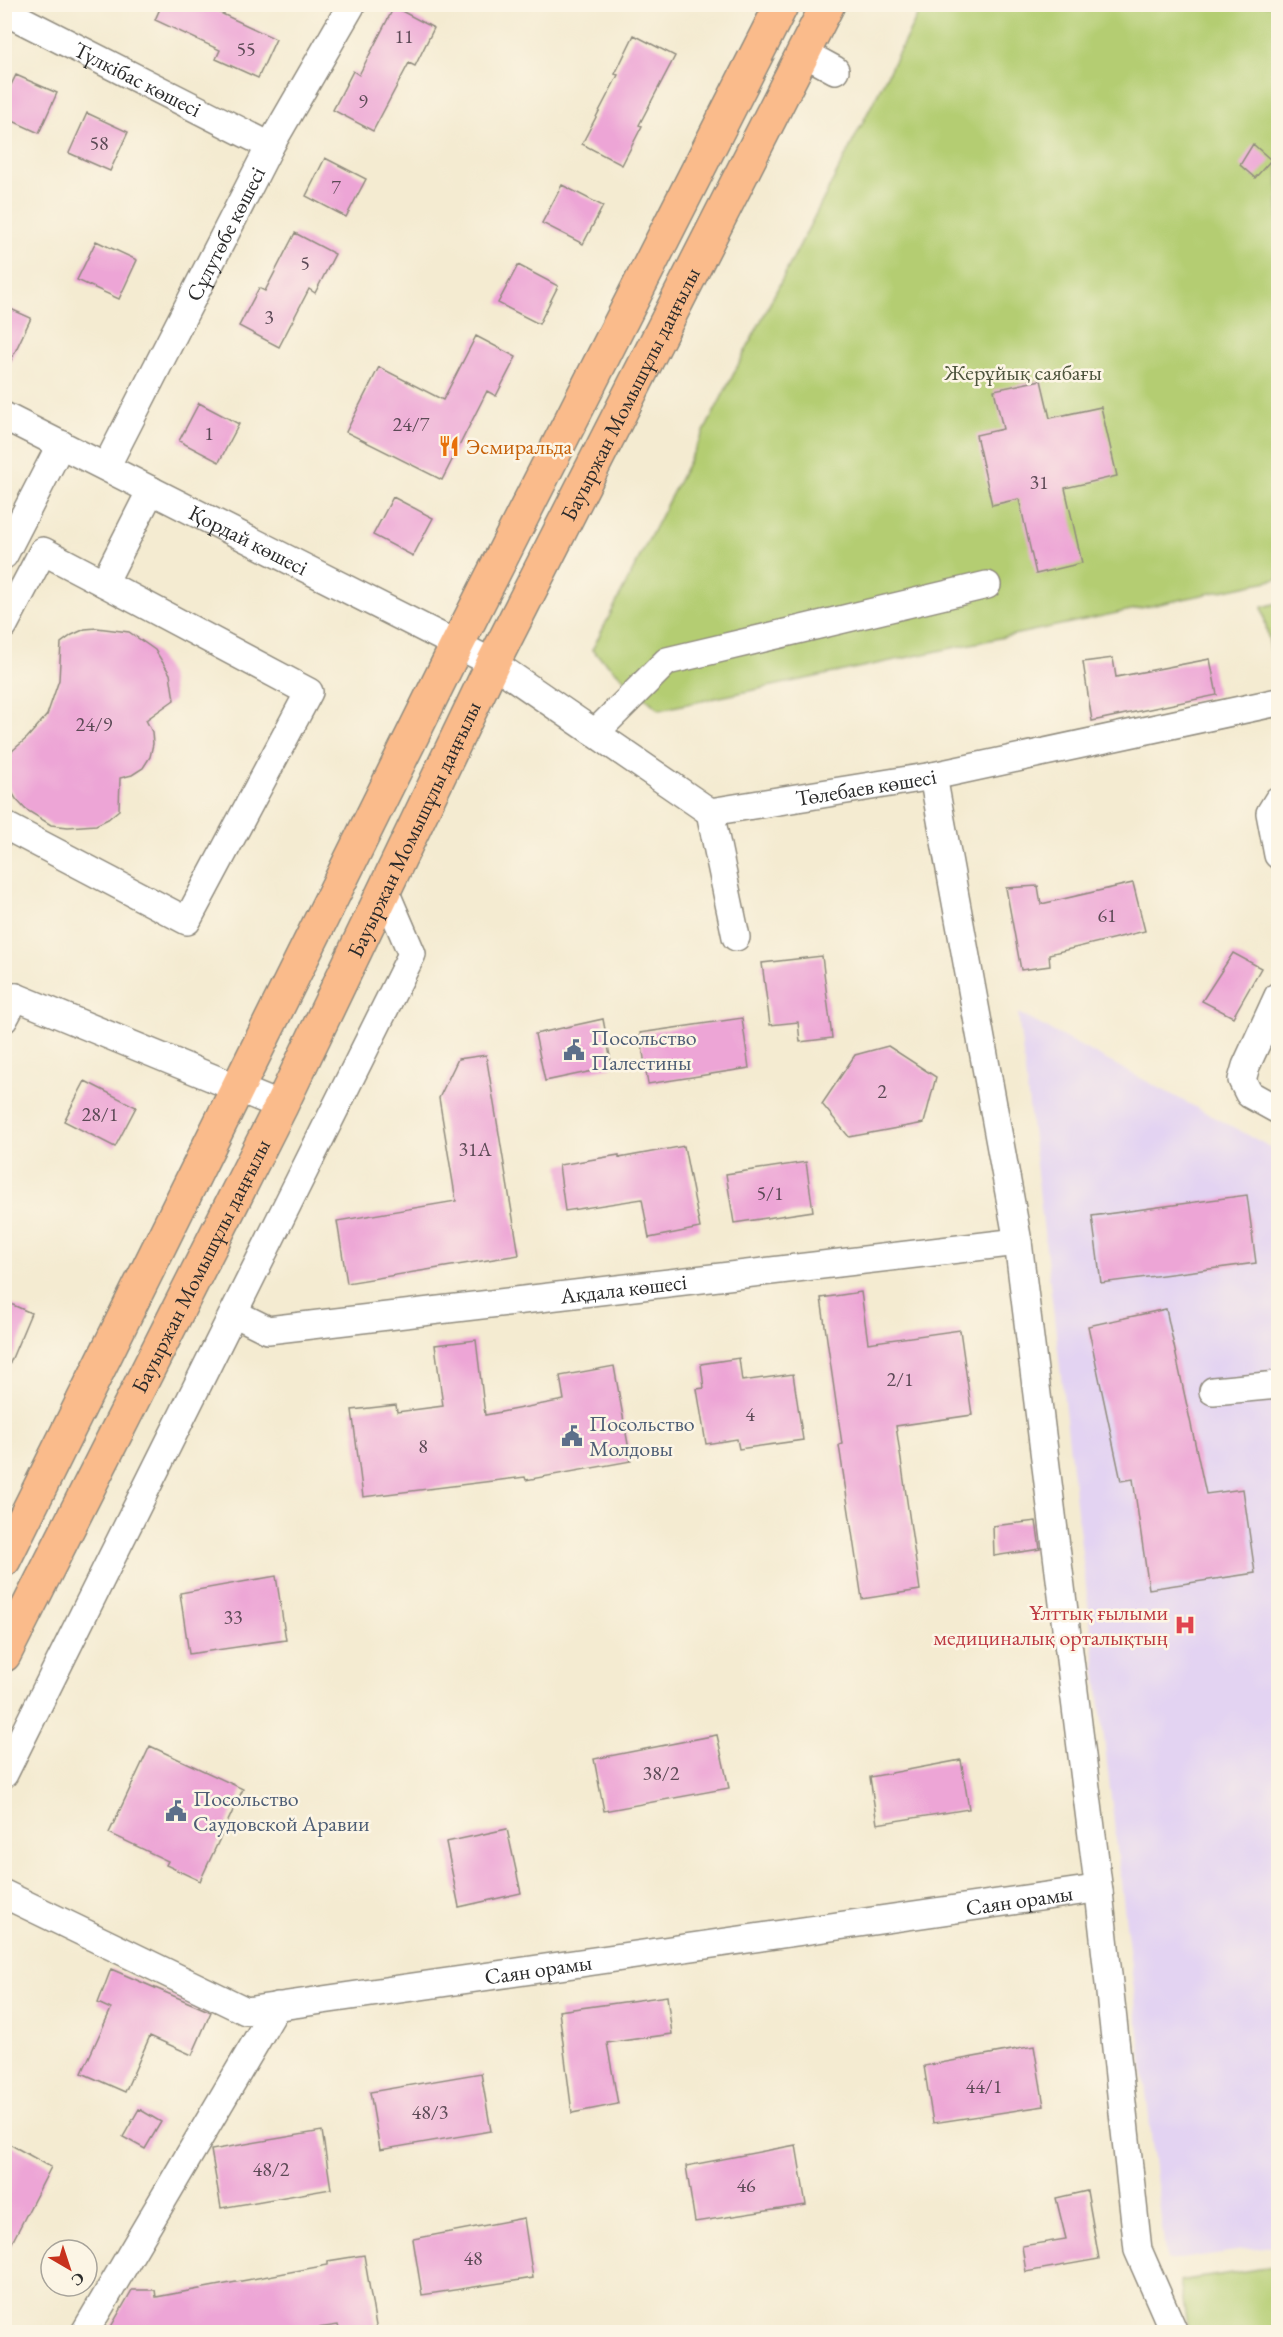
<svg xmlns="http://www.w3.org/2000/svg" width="1283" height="2337" viewBox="0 0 1283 2337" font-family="'EB Garamond',serif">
	<rect width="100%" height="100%" fill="#fcf5e5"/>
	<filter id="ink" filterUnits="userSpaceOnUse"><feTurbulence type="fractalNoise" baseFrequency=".0167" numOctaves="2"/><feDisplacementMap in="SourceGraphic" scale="12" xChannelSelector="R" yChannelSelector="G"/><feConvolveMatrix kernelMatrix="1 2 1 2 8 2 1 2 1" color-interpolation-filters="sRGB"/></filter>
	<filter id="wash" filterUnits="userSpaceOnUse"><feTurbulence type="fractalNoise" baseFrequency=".008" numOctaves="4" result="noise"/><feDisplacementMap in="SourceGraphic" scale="24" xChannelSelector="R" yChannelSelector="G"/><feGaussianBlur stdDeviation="1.35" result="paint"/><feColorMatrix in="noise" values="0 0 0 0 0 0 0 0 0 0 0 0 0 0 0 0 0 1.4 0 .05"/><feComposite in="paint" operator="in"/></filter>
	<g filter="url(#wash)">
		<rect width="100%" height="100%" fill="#f4ebd1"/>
		<path fill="#e3d3f2" d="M1018,1013L1278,1151V2245L1166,2261Z"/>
		<path fill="#b4cd72" stroke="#707c4e" stroke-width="1.5" d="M923,5H1278V579L659,710L592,650Z
			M1278,603V684L1262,607Z
			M1278,2266V2332H1188L1180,2281Z"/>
		<g id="blocks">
			<path fill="#eda5d6" d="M162,4H201L276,39L258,78L216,59L220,50L155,20Z
				M394,7L434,28L415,66L409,63L373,131L333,110L353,71L359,75Z
				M634,35L675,56L639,125L642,126L622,165L582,144L618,75L615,74Z
				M16,75L57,93L39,133L4,117V99Z
				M87,113L128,132L110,171L69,153Z
				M1253,144L1271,160L1255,178L1240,165Z
				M325,158L366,179L346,217L306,196Z
				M562,185L603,206L583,244L542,223Z
				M295,233L335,254L315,293L309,289L279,347L239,326L259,288L265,291Z
				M96,241L137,260L119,299L77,280Z
				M518,265L558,286L539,324L498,303Z
				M4,306L31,318L4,375Z
				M476,336L516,357L496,396L487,391L442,480L346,432L379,367L443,400Z
				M1041,380L1050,418L1101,407L1117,476L1065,488L1082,563L1036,574L1019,499L992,505L976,435L1003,429L994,390Z
				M199,403L239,424L219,462L179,441Z
				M393,497L433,518L413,556L373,535Z
				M97,628L129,632L155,650L170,674L174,700L146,720L152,732L153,744L150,757L143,768L132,775L120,778L119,810L108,819L96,825L68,827L51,825L25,809L16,799L8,786L4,758L27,738L47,715L59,680L61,643L72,635L85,629Z
				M1113,658L1116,677L1210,659L1217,695L1092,721L1083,662Z
				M1133,883L1145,931L1049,954L1050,966L1021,970L1006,888L1038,886L1041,904Z
				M1233,953L1261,968L1233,1017L1202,1001Z
				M822,956L832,1038L800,1042L798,1022L770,1025L762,963Z
				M742,1018L749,1068L648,1084L640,1033Z
				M603,1019L612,1067L545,1081L535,1034Z
				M888,1046L936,1077L924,1123L849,1137L822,1104L855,1055Z
				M486,1055L519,1255L347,1283L337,1221L456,1201L439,1098L458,1059Z
				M85,1081L136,1107L115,1147L64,1121Z
				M684,1146L700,1228L649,1238L642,1199L565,1211L559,1165L619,1155V1158Z
				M806,1162L813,1211L734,1223L726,1174Z
				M1247,1195L1256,1263L1101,1283L1092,1216Z
				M861,1292L868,1343L960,1330L972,1415L896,1426L920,1590L862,1599L839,1445L842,1444L821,1298Z
				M4,1301L31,1313L5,1375H4Z
				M1166,1309L1206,1494L1243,1489L1255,1573L1149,1589L1133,1479L1121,1481L1088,1326Z
				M476,1340L485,1415L564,1400L560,1376L614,1366L631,1461L526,1480L525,1477L363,1497L352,1410L396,1405L397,1412L443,1406L435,1345Z
				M739,1358L742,1381L793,1374L803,1440L739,1449L737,1439L706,1444L697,1389L704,1388L701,1364Z
				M1036,1521L1040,1549L994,1556L993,1526Z
				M276,1576L286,1640L189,1654L180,1593Z
				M717,1735L729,1788L604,1811L594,1759Z
				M150,1746L243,1789L200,1881L166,1865L168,1861L109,1833Z
				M961,1760L969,1809L877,1824L870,1777Z
				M507,1829L521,1893L459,1907L446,1842Z
				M111,1969L211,2012L192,2055L150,2036L125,2092L82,2073L111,2009L98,2003Z
				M667,1996L672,2034L607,2043L618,2104L572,2113L559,2011Z
				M1034,2046L1044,2106L933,2123L924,2066Z
				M481,2073L491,2131L380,2150L370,2092Z
				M139,2109L161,2122L145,2149L123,2137Z
				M322,2131L331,2189L221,2208L211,2150Z
				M4,2141L51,2167L4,2258Z
				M796,2145L806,2205L695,2222L686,2166Z
				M1087,2191L1099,2259L1026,2272L1022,2246L1066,2239L1056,2198Z
				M524,2218L533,2278L422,2295L413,2239Z
				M364,2255L377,2332H340L338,2325L291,2332H108L132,2290H155L156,2297L328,2265V2261Z"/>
		</g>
	</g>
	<g filter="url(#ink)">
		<use href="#blocks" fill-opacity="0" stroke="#908b7e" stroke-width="1.5"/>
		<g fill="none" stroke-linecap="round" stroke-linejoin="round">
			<defs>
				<g id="minor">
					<path id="s1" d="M4,11L270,146"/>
					<path d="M804,53L835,70"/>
					<path id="s2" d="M4,416L493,663L710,812L933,776L1278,702"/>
					<path id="s3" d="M106,467L270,146L352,4"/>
					<path d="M4,555L61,444"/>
					<path d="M4,625L43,551L104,583L151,490"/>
					<path d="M595,733L667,661L987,585"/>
					<path d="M933,776L1018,1242L1099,1892"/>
					<path d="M1278,800L1270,813L1278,855"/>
					<path d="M710,812L736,937"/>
					<path d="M4,825L187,921L309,692L104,583"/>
					<path d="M1278,996L1246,1066L1242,1080L1249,1094L1278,1110"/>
					<path d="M4,997H16L281,1106"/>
					<path d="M4,1019L16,997"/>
					<path id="s4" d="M234,1313L268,1330L1018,1242"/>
					<path d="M1213,1391L1278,1385"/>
					<path d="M4,1774L412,954L385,891"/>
					<path id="s5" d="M4,1894L246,2011L1095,1889L1099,1892L1138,2250L1174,2332"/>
					<path d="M85,2332L277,2006"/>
				</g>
				<g id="major">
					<path d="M4,1560L457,645L782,4"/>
					<path id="s6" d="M4,1655L281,1106L493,663L828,4"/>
				</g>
			</defs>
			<use href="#minor" stroke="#908b7e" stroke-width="30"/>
			<use href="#major" stroke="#908b7e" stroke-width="36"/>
			<use href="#minor" stroke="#fff" stroke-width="27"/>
			<use href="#major" stroke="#fabb8b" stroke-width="33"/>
		</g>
	</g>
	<defs>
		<symbol id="restaurant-bare" viewBox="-9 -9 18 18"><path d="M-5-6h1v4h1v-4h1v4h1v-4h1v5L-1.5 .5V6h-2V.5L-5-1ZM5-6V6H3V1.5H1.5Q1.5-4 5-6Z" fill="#e8710a" stroke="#fcf5e5" stroke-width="2.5" paint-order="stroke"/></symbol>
		<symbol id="civic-bare" viewBox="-9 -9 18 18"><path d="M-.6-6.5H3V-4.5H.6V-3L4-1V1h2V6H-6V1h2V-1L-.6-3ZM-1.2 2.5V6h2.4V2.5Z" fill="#5c6f8a" stroke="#fcf5e5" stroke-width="2.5" paint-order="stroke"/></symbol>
		<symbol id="hospital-bare" viewBox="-9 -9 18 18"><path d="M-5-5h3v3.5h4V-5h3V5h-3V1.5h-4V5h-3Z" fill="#e0444e" stroke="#fcf5e5" stroke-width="2.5" paint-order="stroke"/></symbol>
	</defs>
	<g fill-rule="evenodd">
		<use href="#restaurant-bare" x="434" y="431" width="30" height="30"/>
		<use href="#civic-bare" x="559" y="1035" width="30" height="30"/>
		<use href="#civic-bare" x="557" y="1421" width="30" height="30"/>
		<use href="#hospital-bare" x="1170" y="1610" width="30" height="30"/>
		<use href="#civic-bare" x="161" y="1796" width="30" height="30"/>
	</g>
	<g text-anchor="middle" stroke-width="5" stroke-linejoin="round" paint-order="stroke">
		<g font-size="20" fill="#5c4a56">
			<text x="404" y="43">11</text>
			<text x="246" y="56">55</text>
			<text x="363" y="108">9</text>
			<text x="99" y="150">58</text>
			<text x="336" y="194">7</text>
			<text x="305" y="270">5</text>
			<text x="269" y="324">3</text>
			<text x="411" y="431">24/7</text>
			<text x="209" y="440">1</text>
			<text x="1039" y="489">31</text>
			<text x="94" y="731">24/9</text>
			<text x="1107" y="922">61</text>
			<text x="882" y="1098">2</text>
			<text x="100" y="1121">28/1</text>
			<text x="475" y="1156">31А</text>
			<text x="770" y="1200">5/1</text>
			<text x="900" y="1386">2/1</text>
			<text x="750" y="1421">4</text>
			<text x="423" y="1453">8</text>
			<text x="233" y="1624">33</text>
			<text x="661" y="1780">38/2</text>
			<text x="984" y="2093">44/1</text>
			<text x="430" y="2119">48/3</text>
			<text x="271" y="2176">48/2</text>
			<text x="746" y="2192">46</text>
			<text x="473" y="2265">48</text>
		</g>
		<g font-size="22" fill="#2b2b2b" stroke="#fcf5e5">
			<text dy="8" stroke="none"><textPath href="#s1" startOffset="150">Түлкібас көшесі</textPath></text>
			<text dy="8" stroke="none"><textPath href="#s3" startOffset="262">Сұлутөбе көшесі</textPath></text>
			<text dy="8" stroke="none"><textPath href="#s6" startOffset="1408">Бауыржан Момышұлы даңғылы</textPath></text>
			<text dy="8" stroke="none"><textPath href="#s2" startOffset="274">Қордай көшесі</textPath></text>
			<text dy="8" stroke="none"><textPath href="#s2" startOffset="969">Төлебаев көшесі</textPath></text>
			<text dy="8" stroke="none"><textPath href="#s6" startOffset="922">Бауыржан Момышұлы даңғылы</textPath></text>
			<text dy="8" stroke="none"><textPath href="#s6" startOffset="436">Бауыржан Момышұлы даңғылы</textPath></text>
			<text dy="8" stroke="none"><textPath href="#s4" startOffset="396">Ақдала көшесі</textPath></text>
			<text dy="8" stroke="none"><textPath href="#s5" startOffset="1050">Саян орамы</textPath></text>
			<text dy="8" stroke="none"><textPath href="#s5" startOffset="564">Саян орамы</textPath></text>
		</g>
		<g font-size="22" fill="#4d543d" stroke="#fcf5e5">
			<text x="1023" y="380">Жерұйық саябағы</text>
		</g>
		<g font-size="22" fill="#c56008" stroke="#fcf5e5" text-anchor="start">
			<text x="466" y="454">Эсмиральда</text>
		</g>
		<g font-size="22" fill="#4e5e75" stroke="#fcf5e5" text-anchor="start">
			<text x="591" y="1045">Посольство<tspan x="591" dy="25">Палестины</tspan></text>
			<text x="589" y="1431">Посольство<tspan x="589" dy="25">Молдовы</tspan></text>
			<text x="193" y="1806">Посольство<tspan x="193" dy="25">Саудовской Аравии</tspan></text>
		</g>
		<g font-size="22" fill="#be3a42" stroke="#fcf5e5" text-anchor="end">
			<text x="1168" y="1620">Ұлттық ғылыми<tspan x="1168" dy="25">медициналық орталықтың</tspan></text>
		</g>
	</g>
	<rect width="1283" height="2337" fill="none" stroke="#fcf5e5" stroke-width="24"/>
	<g transform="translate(69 2268) rotate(141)"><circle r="28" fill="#fcf5e5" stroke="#a8a49b" stroke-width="1.5"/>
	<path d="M0-4.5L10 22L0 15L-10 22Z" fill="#c8321e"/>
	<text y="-9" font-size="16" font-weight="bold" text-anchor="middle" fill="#2b2b2b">С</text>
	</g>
</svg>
